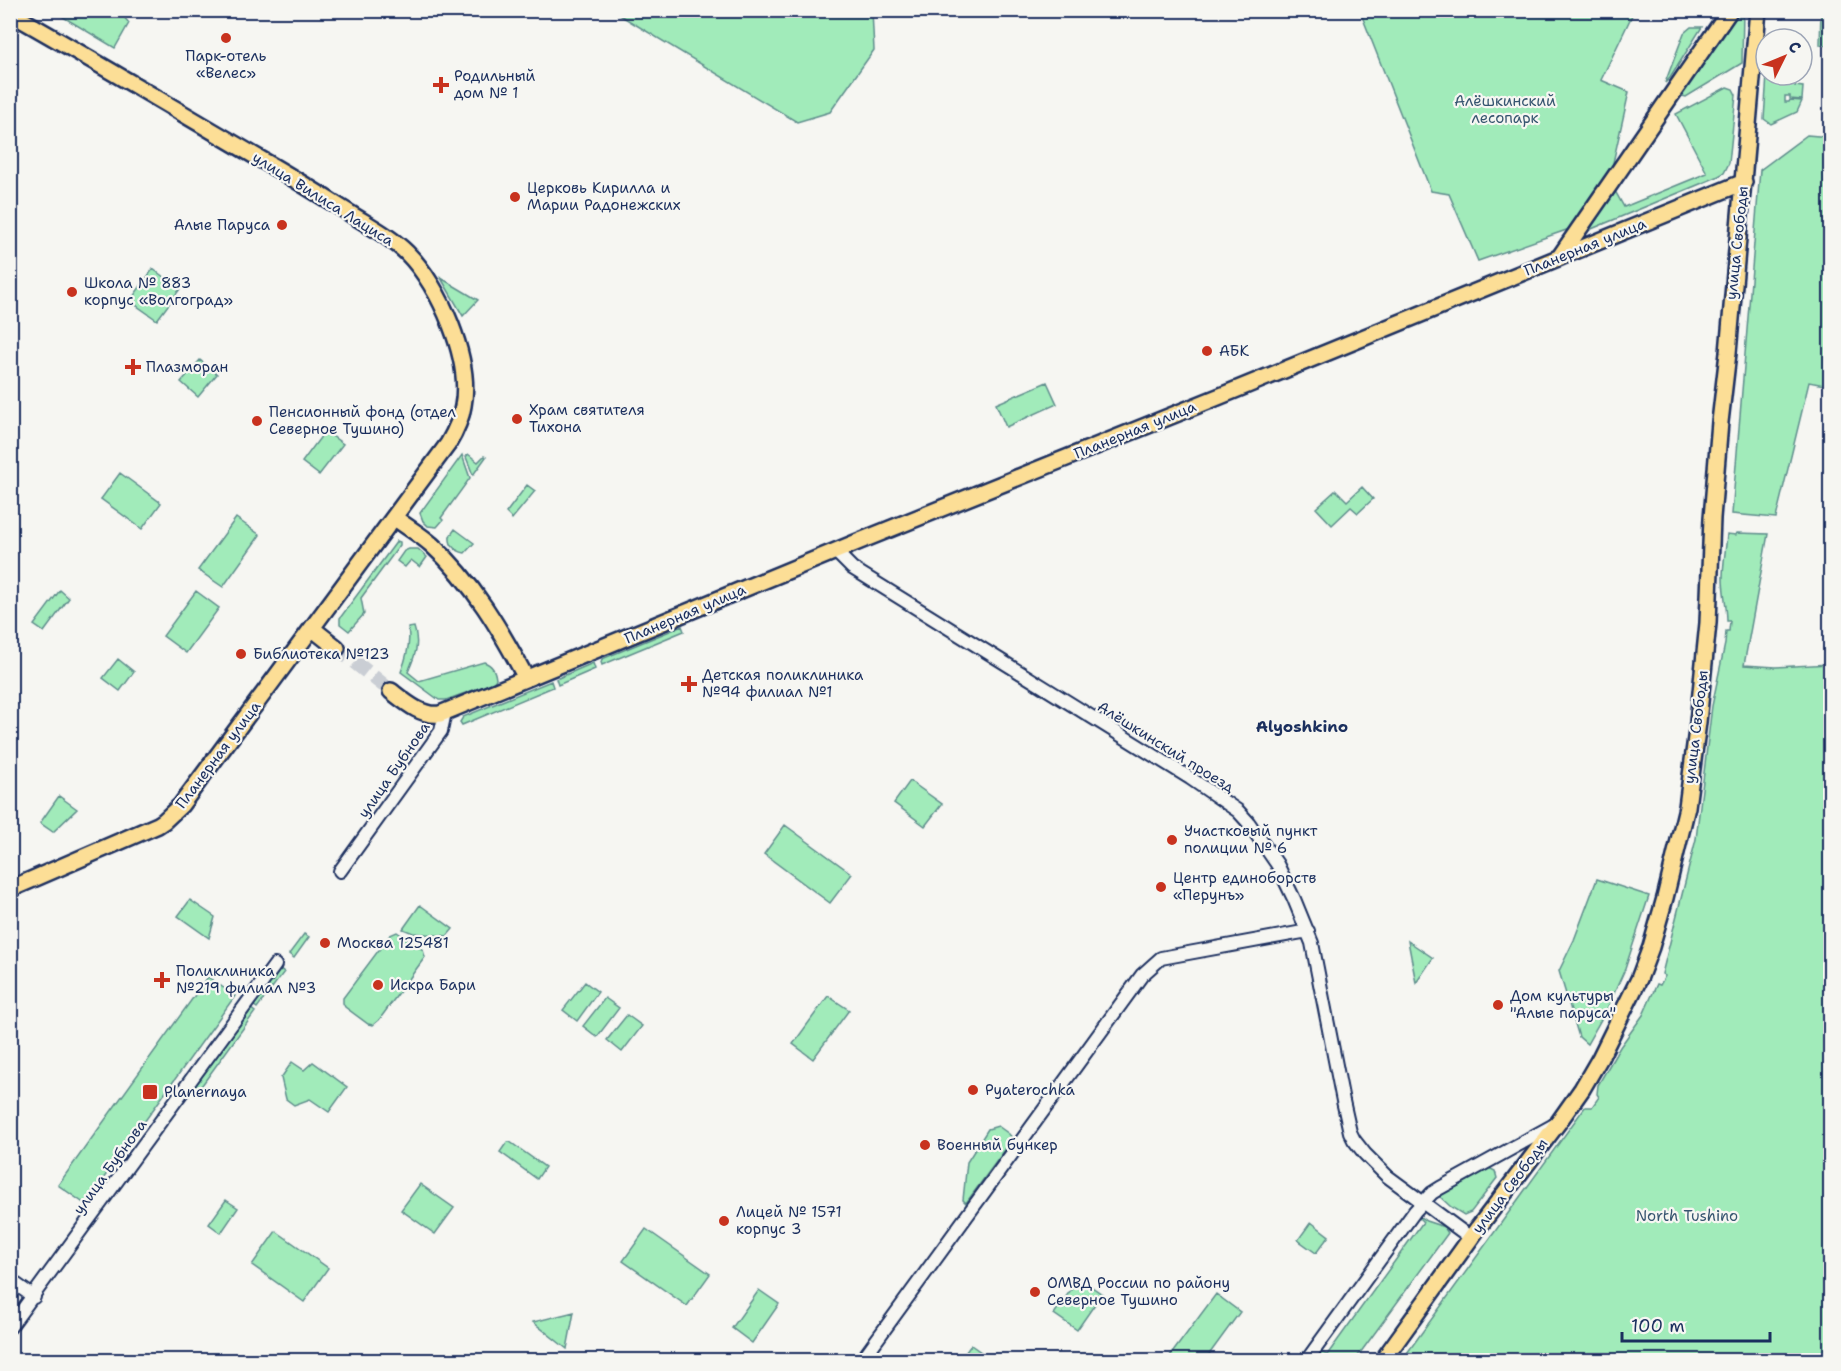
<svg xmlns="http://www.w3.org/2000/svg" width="1841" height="1371" viewBox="0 0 1841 1371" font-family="'Shantell Sans',sans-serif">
	<rect width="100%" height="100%" fill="#f6f6f2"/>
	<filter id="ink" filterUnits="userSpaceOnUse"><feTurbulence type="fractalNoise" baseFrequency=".0167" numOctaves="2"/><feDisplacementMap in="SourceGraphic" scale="12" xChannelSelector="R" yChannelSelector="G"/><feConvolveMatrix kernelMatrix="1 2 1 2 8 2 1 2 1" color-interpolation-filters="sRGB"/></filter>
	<g filter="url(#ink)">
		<path fill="#a1ebba" stroke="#5e8d8c" stroke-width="1.5" d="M53,11H119L129,23L115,48Z
			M613,11H872L874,50L830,112L797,122Z
			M1360,11H1634L1601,80L1629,92L1610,176L1575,227L1478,261L1449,194L1431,191Z
			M1736,11H1743L1742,63L1686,97L1678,95Z
			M1821,11H1830V46L1820,45Z
			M1691,27H1702L1670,78L1665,83L1684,33Z
			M1767,75H1796L1795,86L1803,87L1802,100L1790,99V96H1785V102H1789L1790,100L1802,101L1797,112L1771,124L1764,119Z
			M1727,87L1733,89L1736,95L1729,163L1724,173L1717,177L1589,230L1615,191L1624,207L1707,173L1676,114Z
			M1807,135L1830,137V386L1809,382L1776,518L1732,514L1760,170Z
			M153,269L180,289L157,320L130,301Z
			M441,278L478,300L463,316Z
			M200,360L217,374L198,397L181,382Z
			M1047,382L1057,404L1006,427L996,404Z
			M325,431L343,444L319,475L302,462Z
			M468,454L478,462L484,456L486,457L473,475L466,457Z
			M462,455L470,478L441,518L443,520L437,527L428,526L423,521L420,513Z
			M120,473L161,503L142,529L101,499Z
			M527,485L535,491L512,519L506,513Z
			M1362,487L1373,499L1358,513L1351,507L1332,525L1316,508L1336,490L1347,501Z
			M236,518L260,535L223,587L198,570Z
			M455,529L474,543L465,553C456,551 449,546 450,536Z
			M1737,533L1768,534L1744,665L1776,667L1830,664V1360H1402L1585,1107H1592L1599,1097L1597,1094L1598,1085L1620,1047L1643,1015L1657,984L1660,985L1665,976L1662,974L1696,839L1712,706L1725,644L1726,631H1729L1730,621H1727C1727,606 1723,593 1723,578C1723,563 1726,549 1727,534L1736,535Z
			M397,541L400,542V545L361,598L364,614L349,631L340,624V618Z
			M409,549H418L427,557L420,567L411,560L405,567L397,561L404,551Z
			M60,590L69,598L44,632L34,625Z
			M196,591L219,608L186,653L163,636Z
			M682,626L684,631L602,665L601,662L602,659Z
			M414,627C420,644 415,656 408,672L419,681L484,662C492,665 495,670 496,679L493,683L446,700H439L401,672C406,659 411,642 408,628Z
			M118,659L134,672L120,691L103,678Z
			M593,663L595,669L558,685L556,679Z
			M551,681L553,687L462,725L460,722L463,717Z
			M910,781L942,804L925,826L894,803Z
			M59,796L77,809L53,832L40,823Z
			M785,825L852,874L830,903L764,854Z
			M1597,879L1649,896L1625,969L1607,1009L1587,1044L1579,1037L1559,971L1574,940Z
			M190,900L215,917L209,938L178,916Z
			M420,905L453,929L447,936L413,933L403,929Z
			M397,932L423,950L425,957L379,1020L373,1025L368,1024L345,1007L343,1003V998L390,935Z
			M304,934L309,937L294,958L289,954Z
			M1408,941L1433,958L1416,983Z
			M279,968L284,972L257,1008L253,1005Z
			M208,977L235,996L85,1204L58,1185Z
			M585,982L598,992L577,1021L563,1010Z
			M828,996L849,1010L813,1059L793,1044Z
			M605,998L619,1008L597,1037L583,1026Z
			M250,1008L255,1012L197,1092L192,1089Z
			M627,1015L642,1026L622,1052L607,1040Z
			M292,1062L304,1070L313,1062L347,1087L329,1112L310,1099L294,1105L286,1099L281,1078Z
			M998,1126L1009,1134L1013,1139L966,1203L963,1200L967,1162L988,1129Z
			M507,1142H510L545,1167L537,1179L500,1152Z
			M1489,1168L1495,1171L1497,1178L1471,1212L1464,1215L1451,1207L1439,1196Z
			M420,1184L454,1208L435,1234L401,1210Z
			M226,1200L238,1208L221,1233L209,1224Z
			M1419,1216L1426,1221L1444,1227L1448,1233L1355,1360H1315L1321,1352L1327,1355L1423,1222L1418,1217Z
			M1311,1222L1329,1236L1316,1253L1298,1240Z
			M646,1229L710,1274L687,1306L623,1261Z
			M276,1231L328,1268L304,1302L252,1265Z
			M1079,1278L1102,1294L1077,1330L1054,1314Z
			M759,1290L779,1304L752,1343L732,1328Z
			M1216,1294L1240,1312L1205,1360H1167Z
			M574,1312L567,1349L533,1322Z
			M971,1345L985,1355L981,1360H960Z"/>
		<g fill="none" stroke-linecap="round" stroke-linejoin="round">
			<path stroke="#caced4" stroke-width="15" stroke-dasharray="15 8" stroke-linecap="butt" d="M337,648L391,691"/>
			<defs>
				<path id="minor" d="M835,551L852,568L1190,778L1238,811L1248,822L1277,864L1294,899L1312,943L1343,1101L1350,1132L1354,1140L1365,1154L1387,1176L1471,1238
					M340,871L441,731L445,712
					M10,1280L34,1297
					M10,1327L275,965
					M862,1360L1142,975L1161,958L1308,931
					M1307,1360L1415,1211L1432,1193L1440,1188L1554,1125"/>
				<path id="major" d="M10,13C95,61 178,111 262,160C292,177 322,196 351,214C370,226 391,237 407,253C440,286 472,360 463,406C461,420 455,432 448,444L181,805L164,821L158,825L10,889
					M1559,258L1730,10
					M395,518C407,527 421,535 432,545C473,582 501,631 526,678
					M313,629L337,648
					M391,691C404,701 422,717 440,714L860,541L1218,397L1744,182
					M1383,1360L1478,1228L1558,1123L1582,1089L1600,1058L1639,979L1651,947L1665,898L1687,807L1698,722L1708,623L1712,518L1720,422L1728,353L1758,10"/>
			</defs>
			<use href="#minor" stroke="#1b2f5e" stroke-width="16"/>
			<use href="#major" stroke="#1b2f5e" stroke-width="20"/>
			<use href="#minor" stroke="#f6f6f2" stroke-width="12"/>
			<use href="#major" stroke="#fcde96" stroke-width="15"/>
		</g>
	</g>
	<g fill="#c8321e" stroke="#f6f6f2" stroke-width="2">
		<circle cx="226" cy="38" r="6"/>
		<path d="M438 76h6v6h6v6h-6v6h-6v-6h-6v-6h6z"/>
		<circle cx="515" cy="197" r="6"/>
		<circle cx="282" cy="225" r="6"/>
		<circle cx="72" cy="292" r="6"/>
		<circle cx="1207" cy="351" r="6"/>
		<path d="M130 358h6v6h6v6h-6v6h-6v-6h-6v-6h6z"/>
		<circle cx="517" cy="419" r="6"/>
		<circle cx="257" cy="421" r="6"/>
		<circle cx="241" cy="654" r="6"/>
		<path d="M686 675h6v6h6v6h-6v6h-6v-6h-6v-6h6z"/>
		<circle cx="1172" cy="840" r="6"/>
		<circle cx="1161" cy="887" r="6"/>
		<circle cx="325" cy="943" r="6"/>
		<path d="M159 971h6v6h6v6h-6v6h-6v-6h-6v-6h6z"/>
		<circle cx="378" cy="985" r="6"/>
		<circle cx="1498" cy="1005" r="6"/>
		<circle cx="973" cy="1090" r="6"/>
		<rect x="142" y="1084" width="16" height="16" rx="3"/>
		<circle cx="925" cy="1145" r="6"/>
		<circle cx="724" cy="1221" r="6"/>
		<circle cx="1035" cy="1292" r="6"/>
	</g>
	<g text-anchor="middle" stroke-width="4.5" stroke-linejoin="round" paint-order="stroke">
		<g font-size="15" fill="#1b2f5e" stroke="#f6f6f2" text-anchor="start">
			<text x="226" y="61" text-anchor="middle">Парк-отель<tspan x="226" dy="17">«Велес»</tspan></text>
			<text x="454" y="81">Родильный<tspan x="454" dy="17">дом № 1</tspan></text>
			<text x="527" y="193">Церковь Кирилла и<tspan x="527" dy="17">Марии Радонежских</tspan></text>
			<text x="270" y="230" text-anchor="end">Алые Паруса</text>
			<text x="84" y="288">Школа № 883<tspan x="84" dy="17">корпус «Волгоград»</tspan></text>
			<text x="1219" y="356">АБК</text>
			<text x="146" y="372">Плазморан</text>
			<text x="529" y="415">Храм святителя<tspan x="529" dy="17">Тихона</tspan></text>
			<text x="269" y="417">Пенсионный фонд (отдел<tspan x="269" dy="17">Северное Тушино)</tspan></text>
			<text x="253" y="659">Библиотека №123</text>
			<text x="702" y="680">Детская поликлиника<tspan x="702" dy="17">№94 филиал №1</tspan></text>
			<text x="1184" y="836">Участковый пункт<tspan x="1184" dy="17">полиции № 6</tspan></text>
			<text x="1173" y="883">Центр единоборств<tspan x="1173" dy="17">«Перунъ»</tspan></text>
			<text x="337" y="948">Москва 125481</text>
			<text x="176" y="976">Поликлиника<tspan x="176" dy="17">№219 филиал №3</tspan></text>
			<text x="390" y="990">Искра Бари</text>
			<text x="1510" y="1001">Дом культуры<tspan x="1510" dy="17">"Алые паруса"</tspan></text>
			<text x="985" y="1095">Pyaterochka</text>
			<text x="164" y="1097">Planernaya</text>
			<text x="937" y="1150">Военный бункер</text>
			<text x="736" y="1217">Лицей № 1571<tspan x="736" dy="17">корпус 3</tspan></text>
			<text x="1047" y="1288">ОМВД России по району<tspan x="1047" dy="17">Северное Тушино</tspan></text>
		</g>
		<g font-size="15" fill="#365570" stroke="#f6f6f2">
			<text x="1505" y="106">Алёшкинский<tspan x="1505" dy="17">лесопарк</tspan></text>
			<text x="1687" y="1221">North Tushino</text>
		</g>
		<g font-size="15" fill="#1b2f5e" stroke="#f6f6f2">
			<text transform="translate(323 199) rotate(32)" y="5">улица Вилиса Лациса</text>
			<text transform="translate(1737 243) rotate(-84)" y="5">улица Свободы</text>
			<text transform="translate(1585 247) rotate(-22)" y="5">Планерная улица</text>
			<text transform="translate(1135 430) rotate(-22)" y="5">Планерная улица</text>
			<text transform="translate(685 614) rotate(-23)" y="5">Планерная улица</text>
			<text transform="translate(1696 727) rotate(-83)" y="5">улица Свободы</text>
			<text transform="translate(1166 747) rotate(32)" y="5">Алёшкинский проезд</text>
			<text transform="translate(218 755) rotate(-53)" y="5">Планерная улица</text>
			<text transform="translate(394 770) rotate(-55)" y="5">улица Бубнова</text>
			<text transform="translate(110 1167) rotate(-54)" y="5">улица Бубнова</text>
			<text transform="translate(1510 1186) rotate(-53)" y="5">улица Свободы</text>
		</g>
		<g font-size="16" font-weight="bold" fill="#1b2f5e" stroke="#f6f6f2">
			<text x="1302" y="732">Alyoshkino</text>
		</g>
	</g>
	<rect width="1841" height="1371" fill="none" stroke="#f6f6f2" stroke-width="36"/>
	<rect x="18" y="18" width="1805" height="1335" fill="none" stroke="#1b2f5e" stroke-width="2" filter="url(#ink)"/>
	<g transform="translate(1784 57) rotate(47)"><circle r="28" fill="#f6f6f2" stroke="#9ea6b7" stroke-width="1.5"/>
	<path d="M0-4.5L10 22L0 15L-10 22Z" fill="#c8321e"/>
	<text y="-9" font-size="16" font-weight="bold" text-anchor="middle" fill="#1b2f5e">С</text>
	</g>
	<path d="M1622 1332v9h148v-9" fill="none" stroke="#1b2f5e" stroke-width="3"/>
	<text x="1631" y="1332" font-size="18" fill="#1b2f5e" stroke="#f6f6f2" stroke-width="4.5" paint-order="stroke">100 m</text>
</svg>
